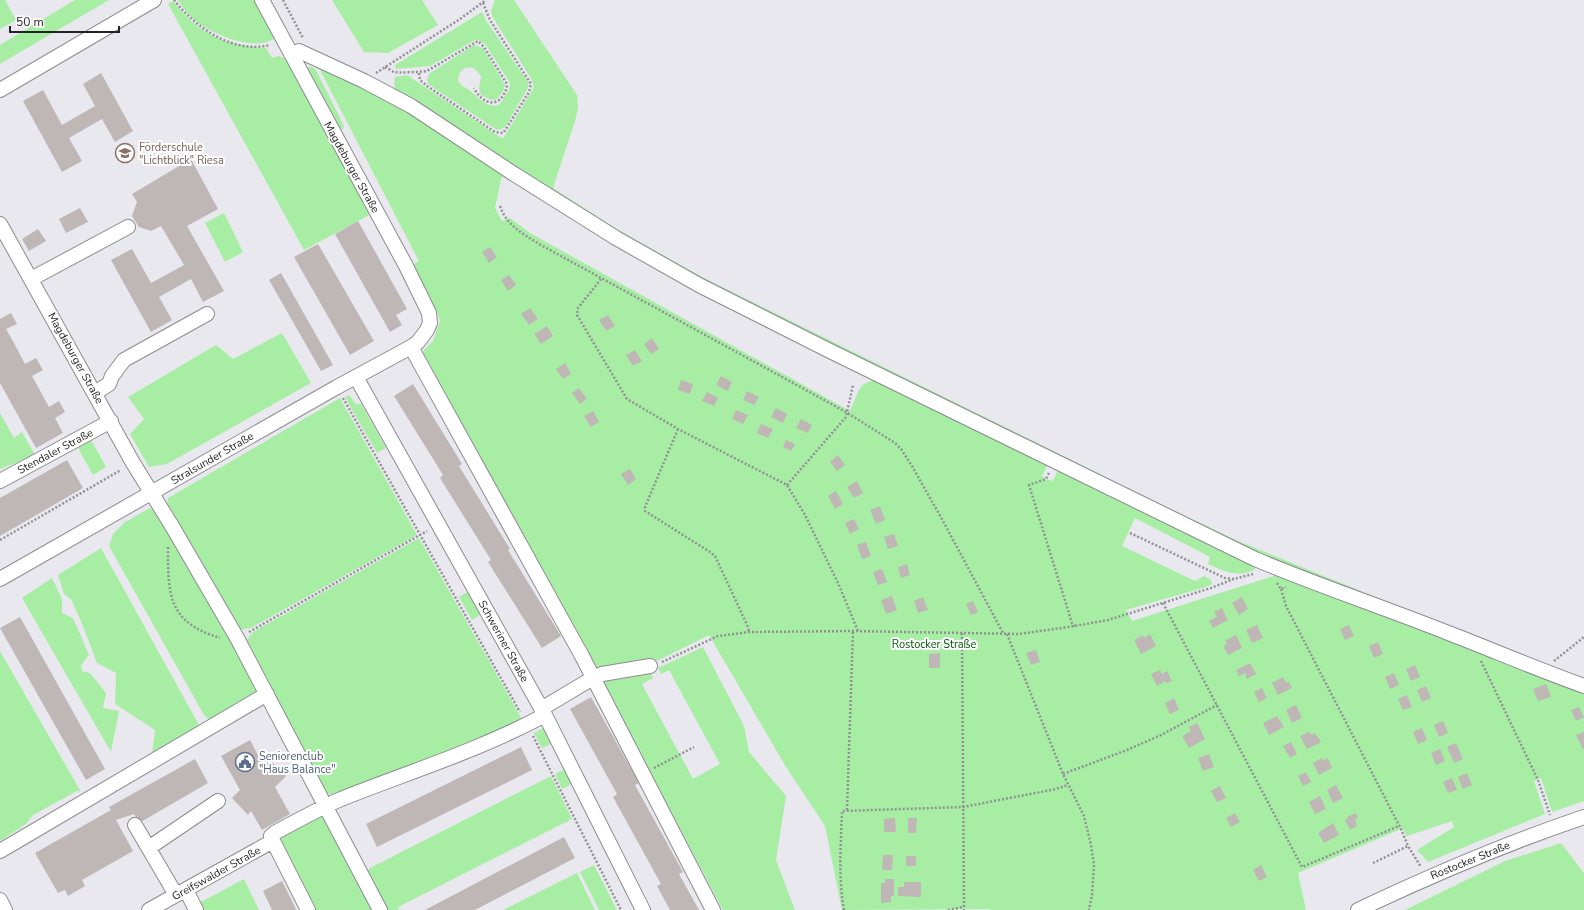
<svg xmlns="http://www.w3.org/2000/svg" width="1584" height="910" viewBox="0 0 1584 910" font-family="'Nunito Sans',sans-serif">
	<rect width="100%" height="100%" fill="#e8e8ee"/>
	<path fill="#a7eea4" d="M0,0H5L16,20L0,29Z
		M75,0H109L0,64V45Z
		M178,0H254L276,38C271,40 267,43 262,43C240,46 208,32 191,17C186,12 182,6 178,0Z
		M332,0H422L438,25L388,53L364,52Z
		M495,0H514L577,95L578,108L575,121L553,188L620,231L704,278L1152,500L1238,541L1471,636L1268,562L830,347L616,235L394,92L395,77L407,75L503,139L534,87L532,80L492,16L491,11Z
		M173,1C199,34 225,46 266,48L272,58L279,56L288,60L371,214L304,250L168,4Z
		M482,12L487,22L526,79L529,86L506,126L504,128L497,130L428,84L427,80L429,74L435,70L474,45L483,48L505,85C504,89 503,91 501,94C495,104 489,99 481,95L479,89L481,76L475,69C465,65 459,70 458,80C461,86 463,86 468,89C477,96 487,109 499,105L509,90L510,83L485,44L478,40H475L430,66L396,69L395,65Z
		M319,65L391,97L507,172L501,179L495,208L502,221L510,218L530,233L850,411C859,394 856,380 881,380L1049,462L1042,476L1046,479L1053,481L1059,467L1259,565C1245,581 1223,571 1208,564L1210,557L1135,518L1122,546L1195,581L1204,576L1211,580L1212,584L1206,587L1126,610L1132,621L1277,575L1584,689V801L1552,812L1541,778L1534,781L1545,814L1428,862L1417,850L1454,827L1452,821L1407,836L1402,828L1401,829L1298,873L1306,910H990L989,909L842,910L825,826L786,767L709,635L659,660L598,669L419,355L433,341L440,321L437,312L412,265L419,261L319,68Z
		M310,66L316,70L344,126L343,129L338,131L306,70Z
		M224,213L243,252L225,262L205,223Z
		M282,333L311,383L167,464L149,467L130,434L144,419L128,397L216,345L233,359Z
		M349,395L356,404H361L386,448L377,453L345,397Z
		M340,398L417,535L251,628L237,630L167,508L168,498Z
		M0,413L14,438L22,432L35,455L0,469Z
		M91,440L106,467L93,475L78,448Z
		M150,508L156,510L258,685L257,694L211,722L204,715L109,546L113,534L125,522Z
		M419,538L524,723L337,796L323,792L243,644L253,632Z
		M101,548L200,727L152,754L155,730L115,704L116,673L97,663L81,621L71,599L64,594L58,575Z
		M52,578L62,599V613L73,618L89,655L81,665L82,671L90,673L106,693L103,708L119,711L111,752L22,598Z
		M469,591L482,614L472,620L459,597Z
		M703,647L744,726L749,752L786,796L776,860L795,910H723L602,681L649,670L653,678L642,684L693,779L720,764L669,670L661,674L658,668Z
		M0,651L81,792L77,791L33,815L26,824L0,841Z
		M545,727L553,743L542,748L534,733Z
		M565,769L573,783L562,789L555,774Z
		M551,776L572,819L398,907L399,910H384L367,871L370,868Z
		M324,811L376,910H310L274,839Z
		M1561,843L1584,873V910H1405L1505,861Z
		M594,865L617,910H599L580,872Z
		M577,873L595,910H503Z
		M244,879L259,910H201L197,904Z"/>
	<path fill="#beb7b6" d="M101,73L133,131L115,142L102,119L69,138L82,161L62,172L23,101L43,90L62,125L95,106L83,84Z
		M191,159L218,209L187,226L224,291L203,302L191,279L159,297L172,320L151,332L111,260L132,249L151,283L184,265L161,226L151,231L139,227L132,216L137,202L132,194Z
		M80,208L88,222L66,233L59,219Z
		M358,221L407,309L396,315L402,325L390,332L335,234Z
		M38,229L46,241L29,251L22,239Z
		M318,244L374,341L350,355L294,257Z
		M490,247L497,257L489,263L482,252Z
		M281,273L333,365L321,371L269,280Z
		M509,275L516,285L508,291L501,280Z
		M530,308L538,319L529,325L521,314Z
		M11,313L17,324L6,329L14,343L25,364L36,358L43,370L32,376L49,407L59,401L65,412L55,418L63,433L36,448L0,383V319Z
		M608,315L615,326L606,331L599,320Z
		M547,326L553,336L541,344L534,334Z
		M652,338L659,349L651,354L644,344Z
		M635,350L642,361L633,366L626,355Z
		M565,363L571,374L563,379L556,369Z
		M721,376L732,382L728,391L716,385Z
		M681,380L693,384L690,394L678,390Z
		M413,384L462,464L459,466L510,549L508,550L561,636L542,648L488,562L491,560L440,478L443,475L394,396Z
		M579,388L587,399L580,404L572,393Z
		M747,391L759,397L754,405L743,400Z
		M707,392L718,398L714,406L702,401Z
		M776,408L787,414L783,423L771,417Z
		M736,410L748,415L743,424L732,419Z
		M593,411L599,422L591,427L584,416Z
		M801,419L812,425L808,433L796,428Z
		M761,424L773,429L768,438L757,433Z
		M786,440L795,444L791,451L783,447Z
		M838,455L845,465L837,471L830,462Z
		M67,460L83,488L0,536V498Z
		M630,469L636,479L628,485L621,474Z
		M857,481L863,493L854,498L847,487Z
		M836,491L843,504L835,509L828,496Z
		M880,506L885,520L876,524L870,510Z
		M854,519L859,529L850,534L845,523Z
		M894,534L898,546L888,549L884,537Z
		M866,542L871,556L862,559L857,545Z
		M907,564L910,575L901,578L898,567Z
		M882,569L887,582L878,585L873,572Z
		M892,596L897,610L886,614L881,600Z
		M923,597L928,610L918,613L914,601Z
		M1242,597L1248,609L1239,615L1232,603Z
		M973,601L978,612L971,615L966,604Z
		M1222,608L1228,620L1213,628L1209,621L1217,617L1214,612Z
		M20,617L105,769L86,780L0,628Z
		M1257,625L1263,638L1252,643L1246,630Z
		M1349,625L1354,636L1345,640L1340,629Z
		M1150,634L1156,646L1141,654L1134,640L1143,635L1144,638Z
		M1236,635L1242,648L1228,655L1223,646L1227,644L1225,641Z
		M1378,642L1383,654L1374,658L1369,646Z
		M1036,650L1040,662L1031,665L1026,653Z
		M940,653V668H929V654Z
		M1250,663L1256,674L1247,679L1245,673L1239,676L1236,670Z
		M1415,665L1420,677L1411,681L1406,669Z
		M1160,670L1162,674L1167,671L1172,681L1166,683L1165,681L1157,686L1151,674Z
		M1394,673L1399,685L1390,689L1385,677Z
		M1283,677L1286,683L1289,682L1292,688L1278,695L1272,683Z
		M1546,684L1551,697L1538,701L1533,689Z
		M1426,686L1431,698L1422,702L1417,690Z
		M1262,688L1267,698L1259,702L1254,692Z
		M1407,695L1412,707L1403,710L1398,699Z
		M591,697L639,783L635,785L683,872L679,874L699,910H670L657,886L661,884L613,797L617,794L570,709Z
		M1174,698L1179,710L1170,714L1165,703Z
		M1296,705L1302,718L1292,723L1286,710Z
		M1579,707L1584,717L1576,721L1571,710Z
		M1277,716L1284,727L1269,735L1263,723Z
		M1443,721L1448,733L1439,737L1434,725Z
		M1197,723L1205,739L1189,748L1182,736L1191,731L1189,727Z
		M1422,728L1427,740L1418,744L1413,732Z
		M1309,732L1311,735L1315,733L1316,736H1317L1321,742L1307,749L1300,736Z
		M1584,732V749H1583L1576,735Z
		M250,740L264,766L270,760L286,776L275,787L290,814L262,830L251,811L248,815L232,798L240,790L221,756Z
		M1291,742L1297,754L1290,758L1283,746Z
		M1456,743L1463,759L1454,763L1447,747Z
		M521,747L532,770L377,847L366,824Z
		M1440,749L1445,761L1436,765L1431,753Z
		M1209,754L1214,767L1203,771L1198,758Z
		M1322,758L1324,761L1328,758L1332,768L1319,775L1313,763Z
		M195,759L208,783L139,823L134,814L116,820L133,851L82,880L85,886L68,896L65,890L58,893L35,853L111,810L109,807Z
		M1306,772L1311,782L1303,786L1298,776Z
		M1467,773L1472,785L1463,789L1458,777Z
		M1452,778L1457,790L1448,793L1443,782Z
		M1336,785L1343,798L1333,803L1327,790Z
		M1220,786L1226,798L1217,802L1211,791Z
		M1320,796L1326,809L1315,814L1309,802Z
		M1235,813L1240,822L1231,827L1226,818Z
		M1356,813L1358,818L1355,820L1357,826L1350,830L1345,820L1348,818L1347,817Z
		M895,818L896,832H884V819Z
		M908,818H917L916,833H908Z
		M1333,823L1339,835L1324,843L1318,833Z
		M564,837L575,858L498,898L475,910H425Z
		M883,855H893L892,870H882Z
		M906,856H916V866H906Z
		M1261,865L1267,877L1259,881L1253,870Z
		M885,879H894V896H891V902L881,903V883H885Z
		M282,881L295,907L296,910H272L263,891Z
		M904,882H921V897L898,896V887H904Z"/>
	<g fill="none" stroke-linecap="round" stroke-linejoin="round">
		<defs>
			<path id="minor" d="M291,54L299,51L364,81L411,106L514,174L616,238L699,285L830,351L1255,559C1319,586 1386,608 1451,634C1495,651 1539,670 1584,686
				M0,90L154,0
				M0,224L133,463L172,526L237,638L380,910
				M31,279L128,227
				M411,347L582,656L713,910
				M356,377L545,715L643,910
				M95,393L109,384L112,376L124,360L207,314
				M0,481L111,421
				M0,579L337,387L411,347L418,342L427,330L430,323L429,313L406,266L262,0
				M541,709L593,678L602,674L650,666
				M135,825L176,895
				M273,841L308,910
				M150,847L218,801
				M0,851L267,694
				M186,890L196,910
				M0,900L5,910
				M149,910L273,841L271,836L276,832C297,821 318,809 341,799C409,772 480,750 545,715
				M1358,910C1432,875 1507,843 1584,817"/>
		</defs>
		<use href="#minor" stroke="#8b8b90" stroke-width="16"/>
		<path stroke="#919195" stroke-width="2.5" stroke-dasharray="2 2" stroke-linecap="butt" d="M174,0C196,28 233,54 270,45
			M283,0L303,38
			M385,67C388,68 391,71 394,72C398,73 422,72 427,71L478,41L484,47L507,84C507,89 505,92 503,96C493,109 480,100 474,88
			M376,73L460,19L486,0
			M419,73L420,80L427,86L495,132L503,133L506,129L529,92L531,84L490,20L483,3
			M500,206C507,226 522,233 539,244L846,412L895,443L901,449L912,466L943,521L1003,633
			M601,279L578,308L577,315L627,399L678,429L787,485L805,515L838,583L858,631
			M343,398L520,712
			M678,429L645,507V511L710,552L715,556L748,627L749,632
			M1049,473L1046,479L1029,485L1072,623L1075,626
			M787,485L846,417L853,385
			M1130,533L1225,578L1234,579L1253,574
			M0,540L121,470
			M168,547C168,596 168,622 220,638
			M1277,583L1281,589L1286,587
			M1281,589L1286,606L1401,829L1408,846
			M1163,603L1302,867L1399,826
			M249,632L427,531
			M962,633L964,910
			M1007,634L1063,774L1084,816L1091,845L1094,865L1092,895L1089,910
			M1481,661L1538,780L1550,815
			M1554,661L1584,637
			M662,662L718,636L749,632L853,631L1019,634L1075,626L1108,620L1211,588L1234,579
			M533,736L621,910
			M654,768L694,747
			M1063,774L1127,750L1161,735L1217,705
			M847,810L853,631
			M1373,863L1408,846L1421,867
			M844,910C838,877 841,843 842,811L963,807L1056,789L1068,785
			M948,910L963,907"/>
		<use href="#minor" stroke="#fff" stroke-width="14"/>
	</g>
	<defs>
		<symbol id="school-ring" viewBox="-11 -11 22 22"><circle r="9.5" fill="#fff" stroke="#8d6e63" stroke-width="1.5"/><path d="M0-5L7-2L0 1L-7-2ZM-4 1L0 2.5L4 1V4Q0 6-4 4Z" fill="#8d6e63"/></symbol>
		<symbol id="civic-ring" viewBox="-11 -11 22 22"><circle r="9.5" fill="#fff" stroke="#5c6f8a" stroke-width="1.5"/><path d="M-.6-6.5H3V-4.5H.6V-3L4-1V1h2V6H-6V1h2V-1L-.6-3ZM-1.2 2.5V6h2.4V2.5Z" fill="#5c6f8a"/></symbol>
	</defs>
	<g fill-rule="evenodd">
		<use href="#school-ring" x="114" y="142" width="22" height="22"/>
		<use href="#civic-ring" x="234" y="751" width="22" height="22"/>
	</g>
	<g text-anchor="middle" stroke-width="4" stroke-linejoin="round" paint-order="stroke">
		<g font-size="11" fill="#785e54" stroke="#fff" text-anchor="start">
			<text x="139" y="151">Förderschule<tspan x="139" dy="13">"Lichtblick" Riesa</tspan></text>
		</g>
		<g font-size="11" fill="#232325" stroke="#fff">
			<text transform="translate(352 167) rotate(61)" y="4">Magdeburger Straße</text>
			<text transform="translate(76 358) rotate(61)" y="4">Magdeburger Straße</text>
			<text transform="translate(55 451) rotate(-28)" y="4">Stendaler Straße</text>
			<text transform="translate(212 458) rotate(-30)" y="4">Stralsunder Straße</text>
			<text transform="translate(504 641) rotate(61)" y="4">Schweriner Straße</text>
			<text transform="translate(1470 860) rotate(-22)" y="4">Rostocker Straße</text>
			<text transform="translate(216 873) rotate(-29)" y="4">Greifswalder Straße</text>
		</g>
		<g font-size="11" fill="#015408" stroke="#fff">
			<text x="934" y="648">Rostocker Straße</text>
		</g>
		<g font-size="11" fill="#4e5e75" stroke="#fff" text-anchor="start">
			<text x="259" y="760">Seniorenclub<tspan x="259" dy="13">"Haus Balance"</tspan></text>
		</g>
	</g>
	<path d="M10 26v6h109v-6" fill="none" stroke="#232325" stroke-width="2"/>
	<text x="16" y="26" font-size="12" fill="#232325" stroke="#ffffff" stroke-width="3" paint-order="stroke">50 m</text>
</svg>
